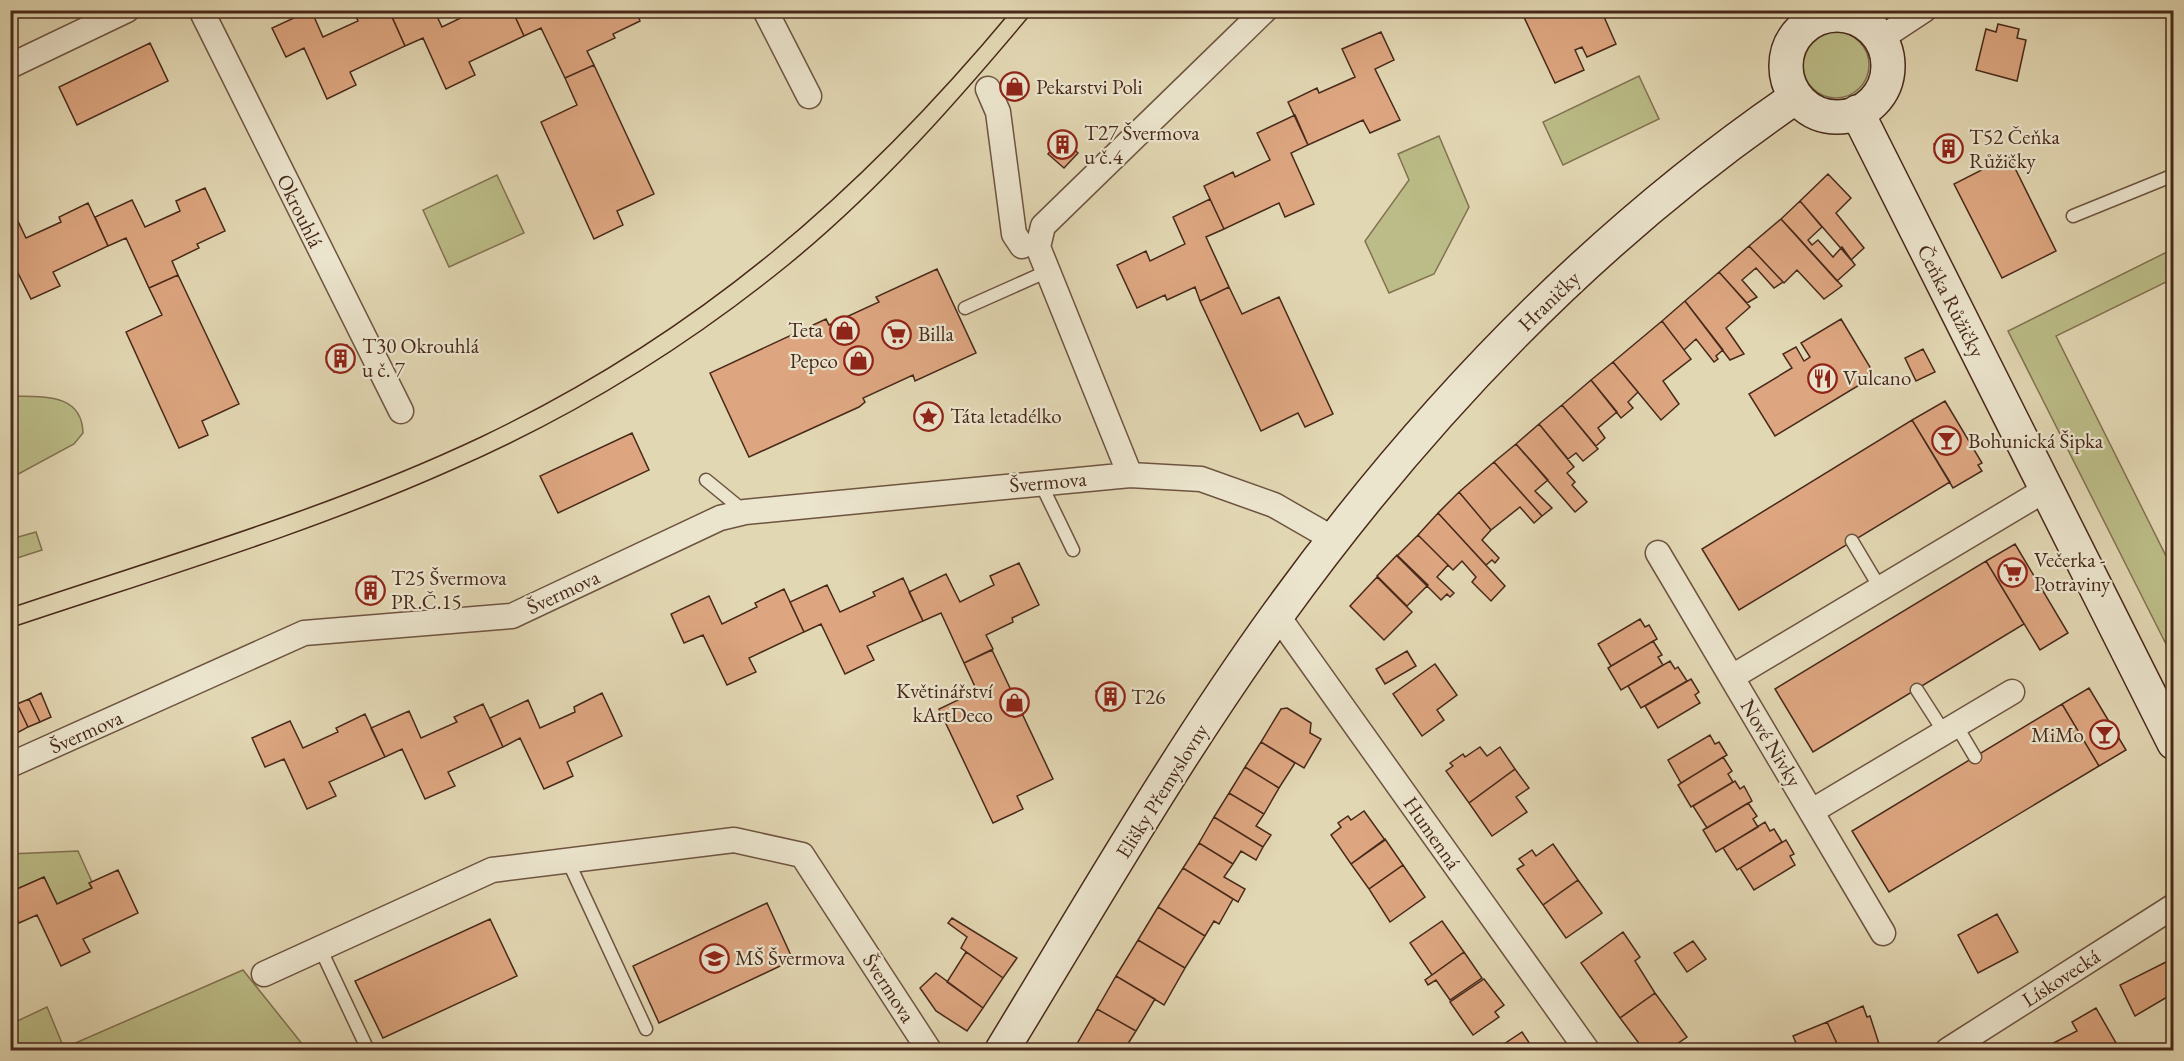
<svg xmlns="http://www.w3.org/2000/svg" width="2184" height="1061" viewBox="0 0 2184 1061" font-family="'EB Garamond',serif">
	<rect width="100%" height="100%" fill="#e2d7b3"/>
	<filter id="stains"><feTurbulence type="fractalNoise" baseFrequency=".00333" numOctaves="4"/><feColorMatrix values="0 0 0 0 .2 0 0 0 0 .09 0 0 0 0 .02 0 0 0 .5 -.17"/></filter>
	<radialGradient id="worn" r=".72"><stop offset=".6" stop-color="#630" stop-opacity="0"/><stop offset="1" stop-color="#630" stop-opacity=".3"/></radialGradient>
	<path fill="#bbbc87" stroke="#827250" stroke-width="1.5" d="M1803 65a33 33 0 1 1 66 0a33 33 0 1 1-66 0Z
		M1639,76L1659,119L1563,165L1543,122Z
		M1439,136L1469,207L1434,274L1389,293L1365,241L1409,180L1398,154Z
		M497,175L524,233L449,267L423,210Z
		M2173,249V282L2172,279L2056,336L2173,570V658L2008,331Z
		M10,396C41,397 82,392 83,433L74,444L11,478Z
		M36,532L42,550L11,560V539Z
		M78,851L92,882L90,884L92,888L57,904L44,877L11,892L10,854Z
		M243,970L307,1050H11V1024L47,1007L64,1048Z"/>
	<path fill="#dda680" stroke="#48291a" stroke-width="1.5" d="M311,10L323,37L358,21L356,17L370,10H389L405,46L350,72L356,85L327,99L304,48L286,57L272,28Z
		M407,10H434L442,27L477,10H512L524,36L469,62L475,75L446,89L423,38L405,46L392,17Z
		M512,10H558L561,17L575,10H636L640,21L613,34L615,38L587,51L594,65L565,78L541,28L524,36Z
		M1527,10H1601L1616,44L1587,57L1582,47L1575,50L1584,70L1555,83L1522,13Z
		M1998,24L2019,29L2017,38L2026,40L2017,81L1976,70L1986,29L1996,32Z
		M1381,32L1394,60L1375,69L1400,120L1370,133L1363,120L1308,145L1288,102L1317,88L1319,93L1355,77L1342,49Z
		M150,43L168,81L77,125L59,87Z
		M594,65L654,194L617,211L623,225L594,239L541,122L577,105L565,78Z
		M1015,77L1022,82L1011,95L1005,90Z
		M1295,115L1308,145L1291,153L1314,204L1285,217L1279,203L1224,229L1204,186L1233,172L1235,177L1270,160L1257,133Z
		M1953,135L1962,153L1943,162L1934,144Z
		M1062,138L1078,153L1064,168L1048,154Z
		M2009,156L2056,251L2002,278L1954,184Z
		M1828,174L1851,198L1836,213L1864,248L1851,260L1800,201Z
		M205,188L225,231L197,244L199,248L172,261L178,275L149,288L126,238L108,246L95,217L132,200L145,227L180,211L176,201Z
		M1210,199L1224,229L1206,237L1229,287L1200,301L1195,287L1167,300L1165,295L1137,308L1117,265L1146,251L1150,261L1185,244L1173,217Z
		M1800,201L1822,227L1808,240L1812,245L1818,240L1833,257L1842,247L1855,265L1837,281L1781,219Z
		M88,203L108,246L53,272L60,286L31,299L10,257V212L13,211L26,238L61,222L59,217Z
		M1781,219L1795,234L1842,286L1824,299L1797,270L1784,283L1749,246Z
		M1749,246L1783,282L1774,288L1756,268L1742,280L1757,297L1747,303L1719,272Z
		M937,269L976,353L915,381L913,375L863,398L865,402L859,407L749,457L710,373L826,319L829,325L879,302L876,297Z
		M1719,272L1750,307L1726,328L1744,354L1730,360L1685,301Z
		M178,275L239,404L202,421L208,435L179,448L126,332L162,315L149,288Z
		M1229,287L1242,314L1279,297L1333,414L1305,427L1298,413L1261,431L1200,301Z
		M1685,301L1723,350L1716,356L1718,359L1714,362L1696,339L1684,350L1662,321Z
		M1841,319L1870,367L1866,381L1775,436L1749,394L1792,368L1783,354L1796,347L1804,361L1810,357L1801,343Z
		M1662,321L1691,359L1663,381L1679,404L1661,420L1613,362Z
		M347,345L354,365L334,372L327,352Z
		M1923,349L1935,372L1916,381L1905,358Z
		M1613,362L1638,392L1628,402L1633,408L1621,418L1591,380Z
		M1591,380L1617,412L1598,428L1605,438L1596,446L1562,405Z
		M1945,401L1982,463L1978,465L1982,471L1953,488L1912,420Z
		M1562,405L1598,449L1583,461L1576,453L1568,459L1539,424Z
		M1912,420L1950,482L1739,610L1702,549Z
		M1539,424L1574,467L1567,473L1575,482L1572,485L1587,502L1575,512L1516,444Z
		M632,433L649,470L558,513L540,476Z
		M1516,444L1548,480L1535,491L1552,508L1542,516L1494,462Z
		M1494,462L1542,516L1534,523L1520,507L1491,530L1459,492Z
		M1459,492L1491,530L1482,540L1499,558L1495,563L1492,560L1486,565L1438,513Z
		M1438,513L1505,586L1491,601L1472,582L1476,577L1462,561L1453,570L1418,535Z
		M1418,535L1448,565L1437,577L1454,593L1450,597L1447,594L1441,600L1397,556Z
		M2015,544L2068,633L2040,650L1986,561Z
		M1397,555L1428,585L1407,606L1377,576Z
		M1986,561L2024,624L1813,752L1775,689Z
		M1019,563L1039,605L1012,618L1013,622L986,635L993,649L964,663L941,613L923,621L909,592L946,574L960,602L994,585L990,576Z
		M376,576L383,596L364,603L357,583Z
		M1377,577L1412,612L1384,640L1350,606Z
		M903,578L923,621L867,646L874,660L845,674L821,624L804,632L790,602L827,585L840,612L875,596L873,592Z
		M784,589L804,632L749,658L756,672L727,685L703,635L684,643L671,614L709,596L722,624L757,607L755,603Z
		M1640,619L1645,627L1649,625L1657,639L1611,666L1598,644Z
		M1653,641L1662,655L1658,657L1663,665L1621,690L1608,668Z
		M992,650L1053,779L1017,796L1023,809L993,823L939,709L977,691L964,663Z
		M1407,651L1416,666L1385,684L1376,669Z
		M1670,661L1675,669L1678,667L1687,681L1641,708L1628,686Z
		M1435,664L1457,695L1437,710L1444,720L1422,736L1393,694Z
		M1691,679L1699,692L1695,695L1700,703L1658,728L1645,706Z
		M1115,684L1123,704L1104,711L1096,691Z
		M2089,688L2126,750L2099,766L2062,704Z
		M41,693L51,717L40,722L29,699Z
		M602,693L622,736L567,762L573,776L544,789L520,738L503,747L490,718L528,700L540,728L575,712L574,707Z
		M29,699L40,722L28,727L17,704Z
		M17,704L28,727L17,733L10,719V707Z
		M483,704L503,747L448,772L455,786L425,799L402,749L385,757L371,728L409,711L421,738L457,722L454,717Z
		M2062,704L2099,766L1889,892L1852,831Z
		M1287,708L1311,723L1310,733L1321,739L1304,768L1261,742L1281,709Z
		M365,714L385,757L329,782L336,796L307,809L284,759L265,767L252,738L290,721L303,748L338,732L336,728Z
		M10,719L17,733L10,735Z
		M1710,735L1715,744L1719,742L1727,755L1681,783L1668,760Z
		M1261,742L1295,763L1279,788L1245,767Z
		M1480,747L1487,756L1500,747L1515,769L1469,803L1446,771L1453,766L1450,763L1463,754L1465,757Z
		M1723,757L1732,771L1728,774L1733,782L1691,807L1678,785Z
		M1245,767L1279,788L1264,814L1229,793Z
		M1515,769L1529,788L1516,797L1527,812L1492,836L1469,803Z
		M1735,781L1740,789L1744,786L1752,801L1707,828L1693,806Z
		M1229,793L1264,814L1256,826L1271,835L1263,847L1214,817Z
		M1748,803L1757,816L1753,819L1758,827L1716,852L1703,830Z
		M1364,811L1385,840L1351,864L1331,835L1341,827L1338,823L1348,816L1351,820Z
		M1214,817L1263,847L1256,860L1241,851L1233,864L1199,843Z
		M1765,822L1770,831L1774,829L1782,842L1737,870L1723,848Z
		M1385,839L1403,865L1369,889L1351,864Z
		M1786,840L1794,854L1790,856L1795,865L1754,890L1740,868Z
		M1199,843L1233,864L1224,877L1245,889L1238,902L1183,868Z
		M1553,844L1578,880L1543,905L1517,869L1524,865L1519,859L1532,850L1536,856Z
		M1403,865L1425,897L1390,922L1369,889Z
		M1183,868L1233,899L1219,924L1214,921L1205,936L1158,907Z
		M118,870L138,913L83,939L90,952L61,966L37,915L19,923L10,904V892L44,877L57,904L92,888L89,883Z
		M1578,880L1602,913L1566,938L1543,905Z
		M767,903L793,960L659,1023L633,966Z
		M10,904L19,923L10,928Z
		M1158,907L1205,936L1185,968L1138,940Z
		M1997,914L2018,952L1978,973L1958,935Z
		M952,918L1017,958L1003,978L961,948L967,937L948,923Z
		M490,919L517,976L383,1038L355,981Z
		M1442,921L1464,952L1432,975L1410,943Z
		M1623,932L1640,957L1635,961L1655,993L1620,1018L1581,963Z
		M1138,940L1185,968L1164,1005L1116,976Z
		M1693,941L1706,959L1687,972L1674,953Z
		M966,952L1003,978L983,1008L947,982Z
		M1464,952L1482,978L1450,1000L1436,980L1428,985L1425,980Z
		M2174,958V993L2135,1016L2120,985Z
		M936,973L983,1008L967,1031L936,1011L920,988Z
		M1116,976L1155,999L1136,1031L1097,1009Z
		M1484,979L1504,1005L1495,1012L1499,1017L1473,1035L1450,1002Z
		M1655,993L1687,1037L1668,1050H1644L1620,1018Z
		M1863,1006L1867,1017L1870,1016L1880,1047L1871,1050H1840L1827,1022Z
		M2096,1008L2120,1050H2040L2077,1031L2072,1022Z
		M1097,1009L1136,1031L1124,1050L1074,1049Z
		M1827,1022L1840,1050H1799L1793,1036Z
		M1522,1032L1534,1050H1495Z"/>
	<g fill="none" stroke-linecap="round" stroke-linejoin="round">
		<defs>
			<path id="lane" d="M2073,216L2174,175
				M965,308L1048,271
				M706,480L745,512
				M1040,482L1073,550
				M1852,541L1880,588
				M1917,690L1944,732
				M1956,725L1975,757
				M568,861L646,1029
				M320,948L368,1050"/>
			<path id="street" d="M201,10L401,411
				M765,10L809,96
				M1880,39L1924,10
				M10,66L127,10
				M988,89L998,112L1014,234L1022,246
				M1130,475L1038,247L1043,226L1265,10
				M1658,553L1883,933
				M1277,615L1587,1050
				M1732,677L2045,490
				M10,765L304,633L512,616L720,518L745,512L1130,475L1201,479L1274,505L1335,540
				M1812,811L2012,692
				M264,974L492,870L734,840L802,855L929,1050
				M1948,1050L2174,906"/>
			<path id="secondary" d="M1786 66a51 51 0 1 1 102 0a51 51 0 1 1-102 0Z
				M1857,112L2174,743
				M1002,1050C1091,904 1177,754 1278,614C1421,416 1594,235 1796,97"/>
		</defs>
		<use href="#lane" stroke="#6e5440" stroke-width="15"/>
		<use href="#street" stroke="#6e5440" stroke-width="27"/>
		<use href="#secondary" stroke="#48291a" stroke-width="36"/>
		<use href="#lane" stroke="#ece5ce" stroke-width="12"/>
		<use href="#street" stroke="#ece5ce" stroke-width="24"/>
		<use href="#secondary" stroke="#ece5ce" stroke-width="33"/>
		<path stroke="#48291a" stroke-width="1.5" d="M10,608C168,555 331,508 481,437C697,334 860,193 1012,10
			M10,628C159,578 311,533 454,469C573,417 687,347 788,265C880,190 958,101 1034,10"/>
	</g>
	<defs>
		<symbol id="shop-ring" viewBox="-11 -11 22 22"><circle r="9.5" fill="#ece5ce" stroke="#8f2418" stroke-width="1.5"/><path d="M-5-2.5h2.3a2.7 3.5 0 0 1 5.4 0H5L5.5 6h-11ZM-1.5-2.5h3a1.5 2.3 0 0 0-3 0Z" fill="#8f2418"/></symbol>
		<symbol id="building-ring" viewBox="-11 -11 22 22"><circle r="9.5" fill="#ece5ce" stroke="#8f2418" stroke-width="1.5"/><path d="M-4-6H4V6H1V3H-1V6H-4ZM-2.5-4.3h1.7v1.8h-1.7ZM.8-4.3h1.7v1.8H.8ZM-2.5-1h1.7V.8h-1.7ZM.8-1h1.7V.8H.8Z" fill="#8f2418"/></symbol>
		<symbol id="supermarket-ring" viewBox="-11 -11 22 22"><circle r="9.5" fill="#ece5ce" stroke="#8f2418" stroke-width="1.5"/><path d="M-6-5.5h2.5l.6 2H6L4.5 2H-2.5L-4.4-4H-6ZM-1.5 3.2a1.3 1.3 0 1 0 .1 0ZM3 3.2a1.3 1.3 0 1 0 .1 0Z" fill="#8f2418"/></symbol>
		<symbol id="restaurant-ring" viewBox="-11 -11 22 22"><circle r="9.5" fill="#ece5ce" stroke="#8f2418" stroke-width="1.5"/><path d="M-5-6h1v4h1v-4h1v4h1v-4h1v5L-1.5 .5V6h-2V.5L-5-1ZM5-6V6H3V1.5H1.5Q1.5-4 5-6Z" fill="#8f2418"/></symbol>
		<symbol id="sight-ring" viewBox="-11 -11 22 22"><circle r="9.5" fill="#ece5ce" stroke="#8f2418" stroke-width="1.5"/><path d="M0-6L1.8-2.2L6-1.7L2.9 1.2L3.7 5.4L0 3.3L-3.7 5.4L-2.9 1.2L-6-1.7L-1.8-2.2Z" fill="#8f2418"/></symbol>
		<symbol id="bar-ring" viewBox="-11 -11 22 22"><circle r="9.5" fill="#ece5ce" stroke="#8f2418" stroke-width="1.5"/><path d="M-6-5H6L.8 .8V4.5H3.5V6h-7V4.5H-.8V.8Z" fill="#8f2418"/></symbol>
		<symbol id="school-ring" viewBox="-11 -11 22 22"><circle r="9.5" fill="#ece5ce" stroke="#8f2418" stroke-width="1.5"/><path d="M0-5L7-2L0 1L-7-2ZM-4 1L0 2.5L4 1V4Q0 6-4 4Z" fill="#8f2418"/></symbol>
	</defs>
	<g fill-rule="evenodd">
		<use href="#shop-ring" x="998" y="70" width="33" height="33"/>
		<use href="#building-ring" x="1046" y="128" width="33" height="33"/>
		<use href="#building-ring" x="1932" y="132" width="33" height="33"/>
		<use href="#shop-ring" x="828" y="314" width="33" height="33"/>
		<use href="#supermarket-ring" x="880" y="318" width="33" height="33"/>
		<use href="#building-ring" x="324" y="342" width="33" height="33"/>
		<use href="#shop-ring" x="842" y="344" width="33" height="33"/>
		<use href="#restaurant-ring" x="1806" y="362" width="33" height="33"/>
		<use href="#sight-ring" x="912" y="400" width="33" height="33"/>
		<use href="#bar-ring" x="1930" y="424" width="33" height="33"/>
		<use href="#supermarket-ring" x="1996" y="556" width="33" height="33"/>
		<use href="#building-ring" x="354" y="574" width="33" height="33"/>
		<use href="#building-ring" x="1094" y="680" width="33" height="33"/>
		<use href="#shop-ring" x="998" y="686" width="33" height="33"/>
		<use href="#bar-ring" x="2088" y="718" width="33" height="33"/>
		<use href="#school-ring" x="698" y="942" width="33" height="33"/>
	</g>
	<g text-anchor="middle" stroke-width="4.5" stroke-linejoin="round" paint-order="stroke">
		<g font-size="21" fill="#48291a" stroke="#ece5ce" text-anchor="start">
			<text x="1036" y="94">Pekarstvi Poli</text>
			<text x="1084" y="140">T27 Švermova<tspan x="1084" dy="24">u č.4</tspan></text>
			<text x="1969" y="144">T52 Čeňka<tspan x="1969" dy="24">Růžičky</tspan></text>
			<text x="823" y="337" text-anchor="end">Teta</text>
			<text x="918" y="341">Billa</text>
			<text x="362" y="353">T30 Okrouhlá<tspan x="362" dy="24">u č. 7</tspan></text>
			<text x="838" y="368" text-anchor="end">Pepco</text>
			<text x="1843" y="385">Vulcano</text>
			<text x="950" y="423">Táta letadélko</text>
			<text x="1968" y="448">Bohunická Šipka</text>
			<text x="2034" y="567">Večerka -<tspan x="2034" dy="24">Potraviny</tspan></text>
			<text x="391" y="585">T25 Švermova<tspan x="391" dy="24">PR.Č.15</tspan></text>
			<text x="993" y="698" text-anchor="end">Květinářství<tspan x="993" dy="24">kArtDeco</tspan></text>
			<text x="1131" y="704">T26</text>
			<text x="2084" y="742" text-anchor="end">MiMo</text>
			<text x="735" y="965">MŠ Švermova</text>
		</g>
		<g font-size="21" fill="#48291a" stroke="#ece5ce">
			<text transform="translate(300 211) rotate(64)" y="7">Okrouhlá</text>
			<text transform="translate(1549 301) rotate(-44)" y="7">Hraničky</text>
			<text transform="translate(1951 301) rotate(63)" y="7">Čeňka Růžičky</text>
			<text transform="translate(1048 482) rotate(-5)" y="7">Švermova</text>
			<text transform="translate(563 592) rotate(-25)" y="7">Švermova</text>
			<text transform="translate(86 732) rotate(-24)" y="7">Švermova</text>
			<text transform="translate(1771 743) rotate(59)" y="7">Nové Nivky</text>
			<text transform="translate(1162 791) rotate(-58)" y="7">Elišky Přemyslovny</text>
			<text transform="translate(1432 833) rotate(55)" y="7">Humenná</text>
			<text transform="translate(2061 978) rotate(-33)" y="7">Lískovecká</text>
			<text transform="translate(889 988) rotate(57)" y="7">Švermova</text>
		</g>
	</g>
	<rect width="2184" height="1061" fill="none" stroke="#e2d7b3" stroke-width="36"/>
	<rect x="12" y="12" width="2160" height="1037" fill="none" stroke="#48291a" stroke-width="3"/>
	<rect x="18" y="18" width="2148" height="1025" fill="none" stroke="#48291a" stroke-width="1.5"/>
	<rect width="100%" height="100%" filter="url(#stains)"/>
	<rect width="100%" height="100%" fill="url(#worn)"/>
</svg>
